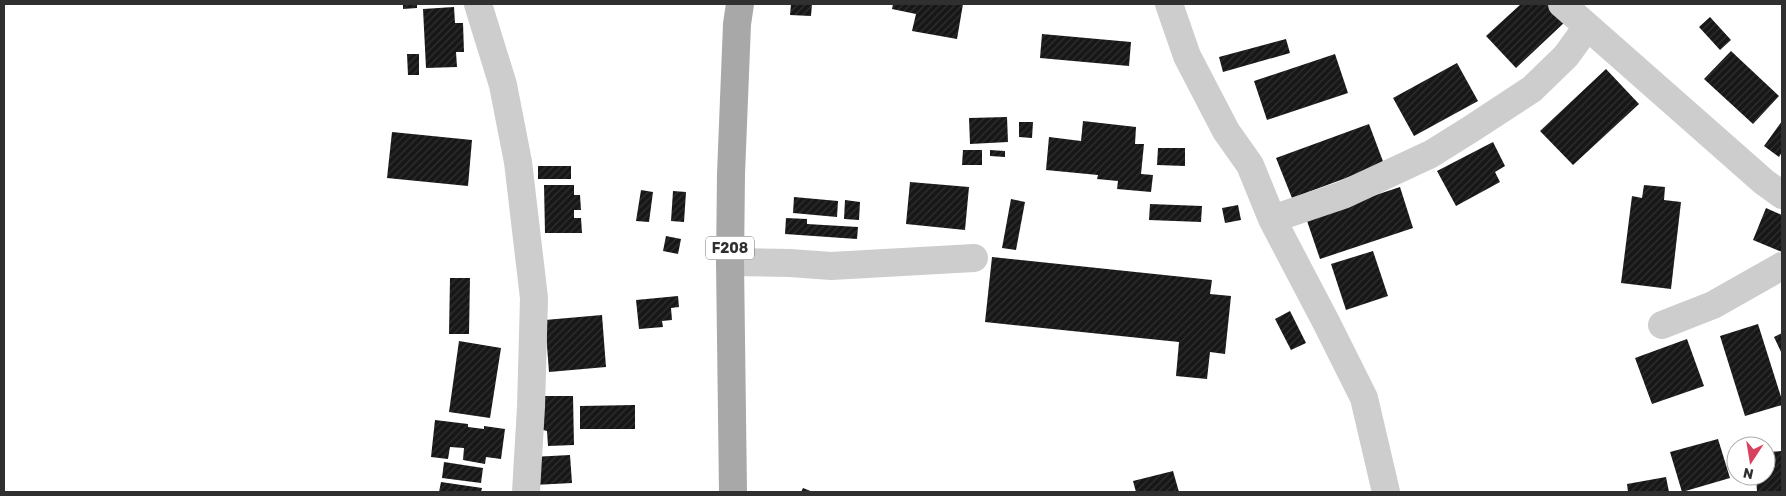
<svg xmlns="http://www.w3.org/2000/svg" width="1786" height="496" viewBox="0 0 1786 496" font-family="Rubik,sans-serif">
	<defs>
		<pattern id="building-hatch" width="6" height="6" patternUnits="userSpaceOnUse" patternTransform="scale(1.25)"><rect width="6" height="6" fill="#171717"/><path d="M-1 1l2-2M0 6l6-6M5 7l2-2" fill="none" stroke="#303030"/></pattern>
	</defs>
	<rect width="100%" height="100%" fill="#fff"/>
	<path fill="url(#building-hatch)" d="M403,4H417V8L403,9Z
		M791,4H812L811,16L790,15Z
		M893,4H963L957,39L912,31L916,14L892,9Z
		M1521,4H1551L1567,20L1516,68L1486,36Z
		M454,7L455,23H463L464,52H456L457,67L426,68L423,9Z
		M1710,17L1731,40L1720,50L1699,27Z
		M1042,34L1131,42L1129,66L1040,58Z
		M1286,39L1290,53L1223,72L1219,57Z
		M1731,51L1779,96L1753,124L1704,79Z
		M407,54H419V75H408Z
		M1335,54L1348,93L1267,120L1254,81Z
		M1457,63L1478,101L1414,136L1393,98Z
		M1606,69L1639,104L1573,165L1540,131Z
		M1007,117L1008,142L970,144L969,118Z
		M1083,121L1136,127L1135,144H1144L1141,174L1153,175L1151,192L1117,189L1118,181L1097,179L1098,175L1046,170L1049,137L1081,141Z
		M1782,121V152L1779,157L1764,146Z
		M1019,122H1033L1032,138L1019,137Z
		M1369,124L1384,164L1292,198L1276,158Z
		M392,132L472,140L468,186L387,178Z
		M1493,142L1505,166L1495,172L1500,182L1456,206L1437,171Z
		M1158,148H1185V166L1157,165Z
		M963,150H982V165H962Z
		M990,150L1005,151V157L990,156Z
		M538,166H571V179H538Z
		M910,182L969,187L965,230L906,224Z
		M544,185H574V195H580L581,210H574V218H581L582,233H545Z
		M1644,185L1665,187L1664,200L1681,202L1671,289L1621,283L1632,196L1642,198Z
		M1400,187L1413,228L1320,259L1306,218Z
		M641,190L653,192L649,222L636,221Z
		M673,191L686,192L684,222L671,221Z
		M794,197L838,201L837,217L793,213Z
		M1011,199L1025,202L1016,250L1002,248Z
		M845,200L860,202L859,220L844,219Z
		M1150,204L1202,206L1201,222L1149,220Z
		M1238,205L1241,220L1225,223L1222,208Z
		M1766,208L1782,215V252L1753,240Z
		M786,218L807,219V224L858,227L857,239L785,234Z
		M666,236L681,239L678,254L663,251Z
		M1373,251L1388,296L1346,310L1331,264Z
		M992,257L1212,280L1210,294L1231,296L1225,354L1210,352L1207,379L1176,376L1179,342L985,322Z
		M450,278H470L469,334H449Z
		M678,296L679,307L671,308L672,320L662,321L663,327L639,329L636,300Z
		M1290,311L1306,343L1291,350L1275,319Z
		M602,315L606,367L549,372L545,320Z
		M1758,324L1782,400V405L1745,416L1720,336Z
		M1782,333V354L1774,337Z
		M1687,339L1704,386L1652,404L1635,358Z
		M459,341L501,348L490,418L449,412Z
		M542,396H573L574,445L548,446L547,431L543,430Z
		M635,405V429H580V406Z
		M435,420L468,424V427L484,429V426L505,429L501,459L486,457L485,464L463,460L464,448L450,447L448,459L431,457Z
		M1718,439L1730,478L1682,492L1670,452Z
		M1782,451V492H1757L1756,476H1766V452Z
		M570,455L572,483L534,485L532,457Z
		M444,462L483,468L481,483L442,478Z
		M1173,471L1179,492H1136L1133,481Z
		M1666,477L1669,492H1628L1627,484Z
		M441,482L482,488L481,492H439Z
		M803,488L813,492H801Z"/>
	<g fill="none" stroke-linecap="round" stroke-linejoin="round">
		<path stroke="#cdcdcd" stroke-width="28" d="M478,4L503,85L518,162L534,298L531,407L526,492
			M1169,4L1187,56L1226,131L1250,165L1272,219L1326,322L1364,398L1386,492
			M1562,4L1764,182L1782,195
			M1272,219L1343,195L1431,154L1471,129L1532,89L1566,56L1587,27
			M730,262L790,263L831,266L974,258
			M1662,325L1713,305L1782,266"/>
		<path stroke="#a8a8a8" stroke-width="28" d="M733,492L730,262L731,174L737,24L740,4"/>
	</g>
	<g text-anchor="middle" stroke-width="5" stroke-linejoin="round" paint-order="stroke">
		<rect fill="#fff" stroke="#6e6e6e" stroke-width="1" x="706" y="236.5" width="48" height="23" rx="4"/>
		<g font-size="14" font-weight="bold" fill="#303030">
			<text x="730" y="253">F208</text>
		</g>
	</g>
	<rect width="1786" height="496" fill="none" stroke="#303030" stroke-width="10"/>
	<g transform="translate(1751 461) rotate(192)"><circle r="24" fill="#ffffff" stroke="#acacac"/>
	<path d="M0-4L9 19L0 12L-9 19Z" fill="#d8415e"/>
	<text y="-8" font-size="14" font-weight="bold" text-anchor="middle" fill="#303030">N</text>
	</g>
</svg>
